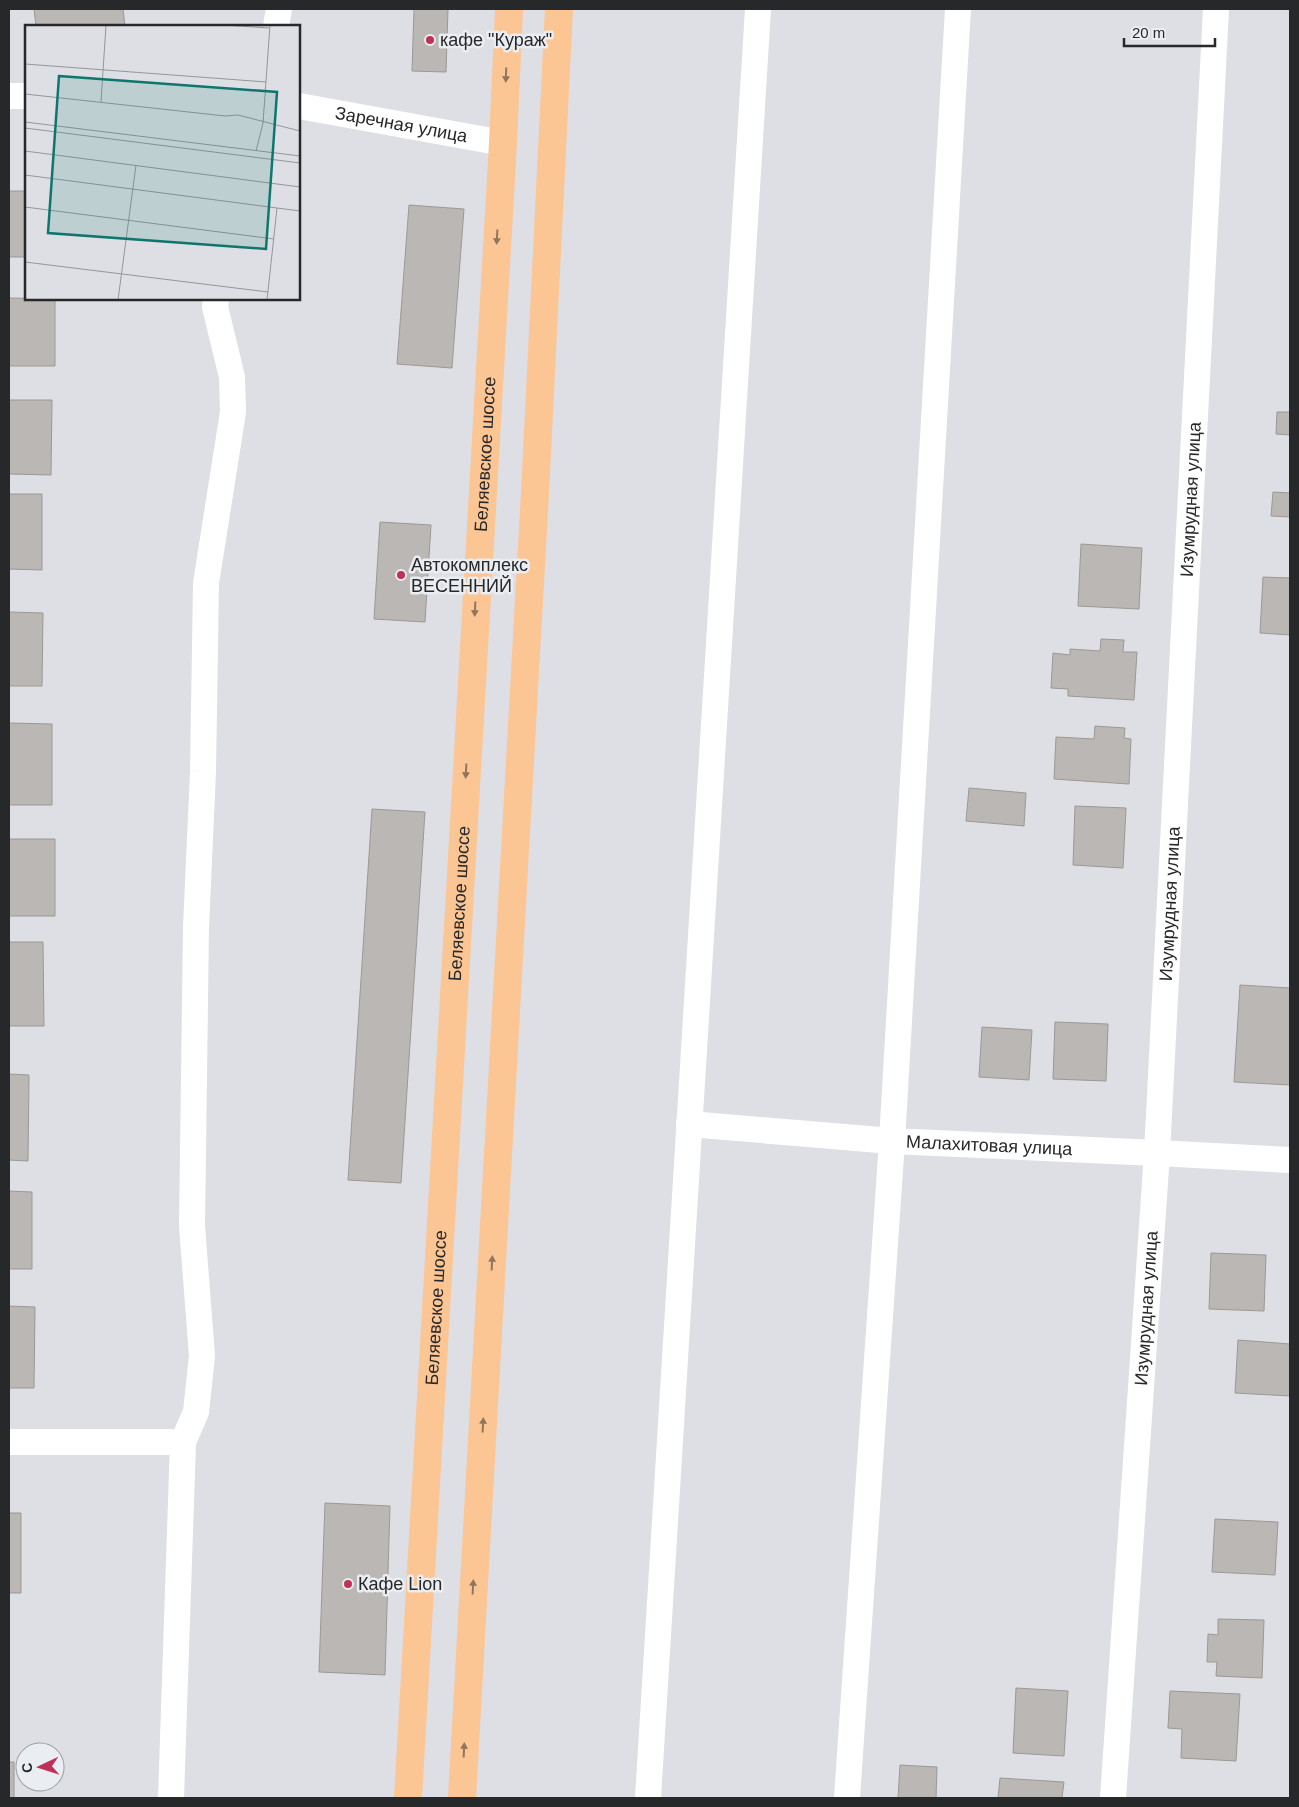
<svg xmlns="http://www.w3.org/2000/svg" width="1299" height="1807" viewBox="0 0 1299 1807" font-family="Arial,sans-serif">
	<rect width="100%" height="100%" fill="#dddfe4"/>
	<path fill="#bbb7b4" stroke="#9c9895" d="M34,9H123L125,26H36Z
		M414,9H448L446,72L412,71Z
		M9,191H26V257H9Z
		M409,205L464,209L452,368L397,364Z
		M9,298L55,299V366H9Z
		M9,400H52L51,475L9,474Z
		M1277,412H1290V435L1276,434Z
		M1273,492L1290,493V517L1271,516Z
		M9,494H42V570L9,569Z
		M380,522L431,525L425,622L374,619Z
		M1081,544L1142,548L1139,609L1078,606Z
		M1263,577L1290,578V635L1260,633Z
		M9,612L43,613L42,686H9Z
		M1101,639L1124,640L1123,652H1137L1134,700L1068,696V689L1051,688L1053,653L1070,655V649L1100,651Z
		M9,723L52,724V805H9Z
		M1095,726L1125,728L1124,738L1131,739L1129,784L1054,779L1056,737L1094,739Z
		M969,788L1026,793L1024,826L966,821Z
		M1075,806L1126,808L1123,868L1073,865Z
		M372,809L425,812L401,1183L348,1180Z
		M9,839H55V916H9Z
		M9,942H43L44,1026H9Z
		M1240,985L1290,988V1085L1234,1082Z
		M1055,1022L1108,1024L1106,1081L1053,1079Z
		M982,1027L1032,1030L1029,1080L979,1077Z
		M9,1074L29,1075L28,1161L9,1160Z
		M9,1191L32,1192V1269H9Z
		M1211,1253L1266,1255L1264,1311L1209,1309Z
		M9,1306L35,1307L34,1388H9Z
		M1238,1340L1290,1344V1396L1235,1393Z
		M325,1503L390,1506L385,1675L319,1672Z
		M9,1513H21V1593H9Z
		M1215,1519L1278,1522L1275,1575L1212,1572Z
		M1218,1619L1264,1620L1262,1678L1216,1676L1217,1662H1207L1208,1634L1218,1635Z
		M1016,1688L1068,1691L1064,1756L1013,1753Z
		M1170,1691L1240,1694L1236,1761L1181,1758L1182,1729L1168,1728Z
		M9,1762H14V1798H9Z
		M900,1765L937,1767L936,1798H898Z
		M1000,1778L1064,1782L1062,1798H998Z"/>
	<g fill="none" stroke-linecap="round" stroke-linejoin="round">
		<g stroke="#fff" stroke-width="26">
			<path d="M276,26L279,9"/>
			<path d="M9,96H26"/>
			<path id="s1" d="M299,106L503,143"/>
			<path id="s2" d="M689,1124L892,1141L1157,1153L1290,1160"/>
			<path d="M9,1442H183"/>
			<path d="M171,1798L183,1442L196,1412L202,1356L192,1226L196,927L203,772L206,583L233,412L232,377L215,307L216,299"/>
			<path d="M648,1798L758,9"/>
			<path d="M847,1798L892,1141L958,9"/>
			<path id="s3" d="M1113,1798L1157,1153L1216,9"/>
		</g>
		<g stroke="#fbc594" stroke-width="28">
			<path id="s4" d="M408,1798L503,143L509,9"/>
			<path d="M462,1798L535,493L559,9"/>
		</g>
	</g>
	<defs><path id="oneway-solid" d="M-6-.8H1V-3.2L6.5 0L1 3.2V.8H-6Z" transform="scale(1.25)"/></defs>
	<g fill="#91765e">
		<use href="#oneway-solid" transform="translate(506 75) rotate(92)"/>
		<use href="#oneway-solid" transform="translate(497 237) rotate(93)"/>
		<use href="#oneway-solid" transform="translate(475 609) rotate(93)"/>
		<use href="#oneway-solid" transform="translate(466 771) rotate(93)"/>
		<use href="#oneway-solid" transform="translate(492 1263) rotate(-87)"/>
		<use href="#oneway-solid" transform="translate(483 1425) rotate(-87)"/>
		<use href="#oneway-solid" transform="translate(473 1587) rotate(-87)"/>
		<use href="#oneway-solid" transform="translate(464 1750) rotate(-87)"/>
	</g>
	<g fill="#bf305b" stroke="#eaedf1" stroke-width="2">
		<circle cx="430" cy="40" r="5"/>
		<circle cx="401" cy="575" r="5"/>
		<circle cx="348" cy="1584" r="5"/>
	</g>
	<g text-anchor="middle" stroke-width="5" stroke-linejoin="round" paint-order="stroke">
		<g font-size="18" fill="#272829" stroke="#eaedf1" text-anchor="start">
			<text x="440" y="46">кафе "Кураж"</text>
			<text x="411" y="571">Автокомплекс<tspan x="411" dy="21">ВЕСЕННИЙ</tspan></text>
			<text x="358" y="1590">Кафе Lion</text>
		</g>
		<g font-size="18" fill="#272829" stroke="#eaedf1">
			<text dy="6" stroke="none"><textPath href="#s1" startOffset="104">Заречная улица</textPath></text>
			<text dy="6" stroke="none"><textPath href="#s4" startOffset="1346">Беляевское шоссе</textPath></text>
			<text dy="6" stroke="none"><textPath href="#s3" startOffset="1301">Изумрудная улица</textPath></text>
			<text dy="6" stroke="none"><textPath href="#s4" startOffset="896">Беляевское шоссе</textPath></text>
			<text dy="6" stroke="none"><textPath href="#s3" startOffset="896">Изумрудная улица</textPath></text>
			<text dy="6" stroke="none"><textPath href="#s2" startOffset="301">Малахитовая улица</textPath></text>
			<text dy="6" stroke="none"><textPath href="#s4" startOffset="491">Беляевское шоссе</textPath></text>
			<text dy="6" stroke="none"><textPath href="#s3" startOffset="491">Изумрудная улица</textPath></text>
		</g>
	</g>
	<g transform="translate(25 25)">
		<rect width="275" height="275" fill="#dddfe4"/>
		<path fill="none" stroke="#949699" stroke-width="1" d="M199,0L244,3M0,39L241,57M0,69L200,91L213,90L275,106M76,77L81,0M0,97L275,131M0,103L275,138M0,126L275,162M231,126L238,98L245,0M0,150L275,186M0,182L249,214M0,237L243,267M93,275L111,140M242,275L252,183"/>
		<path fill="#0f766e" fill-opacity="0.15" stroke="#0f766e" stroke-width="2.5" d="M34,51L252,67L241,224L23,208Z"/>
		<rect width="275" height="275" fill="none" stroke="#272829" stroke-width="2.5"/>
	</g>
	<rect width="1299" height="1807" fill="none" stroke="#272829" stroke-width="20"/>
	<g transform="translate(40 1767) rotate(266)"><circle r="24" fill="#eaedf1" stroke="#9c9ea1"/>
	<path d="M0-4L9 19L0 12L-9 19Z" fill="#bf305b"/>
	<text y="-8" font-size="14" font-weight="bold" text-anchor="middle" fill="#272829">С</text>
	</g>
	<path d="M1124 38v8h91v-8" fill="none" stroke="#272829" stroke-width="2.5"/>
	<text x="1132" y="38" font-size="15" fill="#272829" stroke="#eaedf1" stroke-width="4" paint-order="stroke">20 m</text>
</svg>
